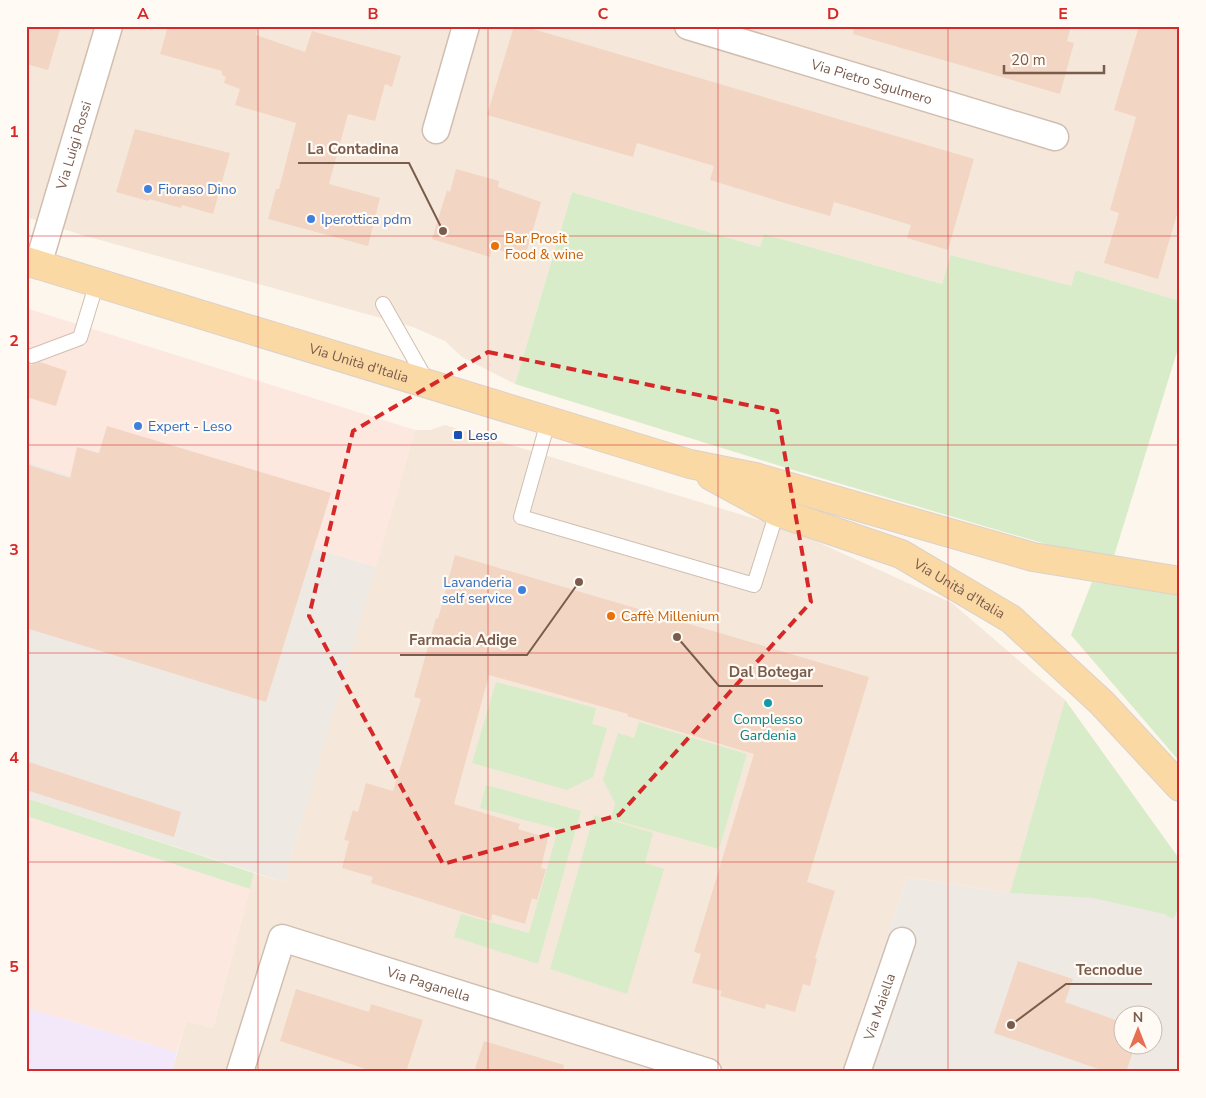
<svg xmlns="http://www.w3.org/2000/svg" width="1206" height="1098" viewBox="0 0 1206 1098" font-family="'Nunito Sans',sans-serif">
	<rect width="100%" height="100%" fill="#fdf6ec"/>
	<path fill="#f5e8da" d="M26,26H1180V301L1076,270L1071,287L952,255L942,284L764,234L760,247L572,192L515,384L462,357L445,341L413,327L82,235L26,217Z
		M445,425L789,529L952,603L1065,700L1010,893L907,877L842,1072H172L186,1021L213,1028L254,873L284,882L415,430H430Z"/>
	<path fill="#fde8e0" d="M26,308L415,430L376,567L26,462Z
		M26,816L250,889L213,1028L186,1021L177,1052L26,1008Z"/>
	<path fill="#efe9e4" fill-rule="evenodd" d="M26,462L376,567L284,882L26,798Z
		M1065,700L1180,860V1072H842L907,877L1010,893ZM1124,1016H1154V1046H1124Z"/>
	<path fill="#f3e8fa" d="M26,1008L177,1052L172,1072H26Z"/>
	<path fill="#d8ecc9" d="M572,192L760,247L764,234L942,284L951,255L1071,286L1076,270L1180,301V342L1114,556L1066,550L790,469L515,384Z
		M1092,582L1180,594V762L1071,635Z
		M496,682L596,708L592,724L607,728L593,777L567,790L472,763Z
		M1065,700L1180,860V914L1177,912L1173,919L1164,914L1093,898L1010,893Z
		M639,722L747,754L719,849L611,819L615,803L603,780L618,733L634,738Z
		M486,785L581,811L538,964L454,937L461,914L529,933L558,829L480,808Z
		M26,798L254,873L250,889L26,816Z
		M594,815L653,833L645,863L664,869L627,994L550,969Z"/>
	<path fill="#f3d5c3" d="M26,26H61L48,70L26,64Z
		M168,26H258L256,35L305,52L312,31L401,56L392,87L385,84L375,121L348,114L329,184L380,198L368,246L268,219L276,189H279L296,123L235,105L240,89L224,83L226,77L222,75V71L160,54Z
		M514,26H523L974,159L948,250L907,238L911,225L834,202L830,216L788,204L710,180L714,166L637,143L633,157L487,115Z
		M854,26H1071L1067,41L1074,43L1060,94L853,34Z
		M1139,26H1180V204L1158,279L1104,263L1119,213L1110,210L1136,117L1114,110Z
		M135,129L230,153L213,214L182,205L181,208L149,199L148,201L116,192Z
		M456,169L499,181L498,187L541,202L525,257L492,248L490,257L432,239L447,190L450,192Z
		M40,362L67,371L56,406L26,397V363L31,365Z
		M107,426L331,493L266,702L26,628V464L70,478L77,447L99,453Z
		M455,555L869,677L807,882L835,891L815,958L817,959L810,986L803,984L795,1012L766,1004L765,1009L720,996L722,991L692,983L701,954L694,952L754,754L627,716L628,714L489,675L454,804L520,824L518,829L548,838L541,868L546,869L537,900L532,898L525,924L492,914L491,921L371,883L373,877L342,868L349,841L344,840L353,810L358,812L366,783L393,791L421,699L414,697L436,618L438,619Z
		M26,761L181,812L174,837L26,790Z
		M1018,961L1073,979L1065,1002L1124,1023V1046H1135L1126,1072H1107L994,1033Z
		M296,989L369,1012L371,1004L423,1020L406,1072H375L280,1041Z
		M484,1041L564,1065L563,1072H474Z"/>
	<g fill="none" stroke-linecap="round" stroke-linejoin="round">
		<defs>
			<path id="service" d="M383,304L428,383
				M32,356L80,338L97,282
				M548,422L521,517L754,585L777,512"/>
			<g id="minor">
				<path id="s1" d="M688,26L1055,137"/>
				<path d="M436,130L466,26"/>
				<path id="s2" d="M38,265L109,26"/>
				<path id="s3" d="M240,1072L282,938L708,1072"/>
				<path id="s4" d="M857,1072L902,941"/>
			</g>
			<g id="primary">
				<path id="s5" d="M26,261L690,464L755,477L1033,557L1180,581"/>
				<path id="s6" d="M711,476L777,512L901,554L1011,619L1102,703L1180,787"/>
			</g>
		</defs>
		<use href="#service" stroke="#d1beb0" stroke-width="16"/>
		<use href="#minor" stroke="#d1beb0" stroke-width="29"/>
		<use href="#primary" stroke="#dad1cd" stroke-width="30"/>
		<use href="#service" stroke="#fff" stroke-width="14"/>
		<use href="#minor" stroke="#fff" stroke-width="26"/>
		<use href="#primary" stroke="#fbd9a5" stroke-width="28"/>
	</g>
	<path fill="none" stroke="#d62828" stroke-width="4" stroke-dasharray="10 6" stroke-linejoin="round" d="M488,352L777,411L811,602L619,815L443,864L309,616L353,431Z"/>
	<path fill="none" stroke="#d62828" stroke-width="1" stroke-opacity="0.55" d="M258,26V1072M488,26V1072M718,26V1072M948,26V1072M26,236H1180M26,445H1180M26,653H1180M26,862H1180"/>
	<g fill="#3f7fe0" stroke="#fffaf3" stroke-width="2">
		<circle cx="148" cy="189" r="5"/>
		<circle cx="311" cy="219" r="5"/>
		<circle cx="138" cy="426" r="5"/>
		<circle cx="522" cy="590" r="5"/>
	</g>
	<g fill="#e8710a" stroke="#fffaf3" stroke-width="2">
		<circle cx="495" cy="246" r="5"/>
		<circle cx="611" cy="616" r="5"/>
	</g>
	<rect fill="#1a4fb4" stroke="#fffaf3" stroke-width="2" x="453" y="430" width="10" height="10" rx="2.5"/>
	<circle fill="#0f9aa8" stroke="#fffaf3" stroke-width="2" cx="768" cy="703" r="5"/>
	<g text-anchor="middle" stroke-width="4.5" stroke-linejoin="round" paint-order="stroke">
		<g font-size="14" fill="#7a5c4d" stroke="#fffaf3">
			<text dy="5" stroke="none"><textPath href="#s1" startOffset="192">Via Pietro Sgulmero</textPath></text>
			<text dy="5" stroke="none"><textPath href="#s2" startOffset="125">Via Luigi Rossi</textPath></text>
			<text dy="5" stroke="none"><textPath href="#s5" startOffset="348">Via Unità d'Italia</textPath></text>
			<text dy="5" stroke="none"><textPath href="#s6" startOffset="274">Via Unità d'Italia</textPath></text>
			<text dy="5" stroke="none"><textPath href="#s3" startOffset="294">Via Paganella</textPath></text>
			<text dy="5" stroke="none"><textPath href="#s4" startOffset="69">Via Maiella</textPath></text>
		</g>
		<g font-size="14" fill="#366cbe" stroke="#fffaf3" text-anchor="start">
			<text x="158" y="194">Fioraso Dino</text>
			<text x="321" y="224">Iperottica pdm</text>
			<text x="148" y="431">Expert - Leso</text>
			<text x="512" y="587" text-anchor="end">Lavanderia<tspan x="512" dy="16">self service</tspan></text>
		</g>
		<g font-size="14" fill="#c56008" stroke="#fffaf3" text-anchor="start">
			<text x="505" y="243">Bar Prosit<tspan x="505" dy="16">Food &amp; wine</tspan></text>
			<text x="621" y="621">Caffè Millenium</text>
		</g>
		<g font-size="14" fill="#164399" stroke="#fffaf3" text-anchor="start">
			<text x="468" y="440">Leso</text>
		</g>
		<g font-size="14" fill="#0d838f" stroke="#fffaf3">
			<text x="768" y="724">Complesso<tspan x="768" dy="16">Gardenia</tspan></text>
		</g>
	</g>
	<path fill="none" stroke="#7a5c4d" stroke-width="2" d="M443 231L409 163H298M579 582L527 655H400M677 637L719 686H823M1011 1025L1066 984H1152"/>
	<g fill="#7a5c4d" stroke="#fffaf3" stroke-width="2">
		<circle cx="443" cy="231" r="5"/>
		<circle cx="579" cy="582" r="5"/>
		<circle cx="677" cy="637" r="5"/>
		<circle cx="1011" cy="1025" r="5"/>
	</g>
	<g font-size="15" text-anchor="middle" font-weight="bold" fill="#7a5c4d" stroke="#fffaf3" stroke-width="4.5" stroke-linejoin="round" paint-order="stroke">
		<text x="353" y="154">La Contadina</text>
		<text x="463" y="645">Farmacia Adige</text>
		<text x="771" y="677">Dal Botegar</text>
		<text x="1109" y="975">Tecnodue</text>
	</g>
	<rect width="1206" height="1098" fill="none" stroke="#fffaf3" stroke-width="55"/>
	<g transform="translate(1138 1030)"><circle r="24" fill="#fffaf3" stroke="#cabbb1"/>
	<path d="M0-4L9 19L0 12L-9 19Z" fill="#e76f51"/>
	<text y="-8" font-size="14" font-weight="bold" text-anchor="middle" fill="#7a5c4d">N</text>
	</g>
	<path d="M1004 65v8h100v-8" fill="none" stroke="#7a5c4d" stroke-width="2.5"/>
	<text x="1011" y="65" font-size="15" fill="#7a5c4d" stroke="#fffaf3" stroke-width="4" paint-order="stroke">20 m</text>
	<rect x="28" y="28" width="1150" height="1042" fill="none" stroke="#d62828" stroke-width="2"/>
	<g font-size="16" text-anchor="middle" font-weight="bold" fill="#d62828">
		<text x="143" y="19">A</text>
		<text x="373" y="19">B</text>
		<text x="603" y="19">C</text>
		<text x="833" y="19">D</text>
		<text x="1063" y="19">E</text>
		<text x="14" y="137">1</text>
		<text x="14" y="346">2</text>
		<text x="14" y="555">3</text>
		<text x="14" y="763">4</text>
		<text x="14" y="972">5</text>
	</g>
</svg>
